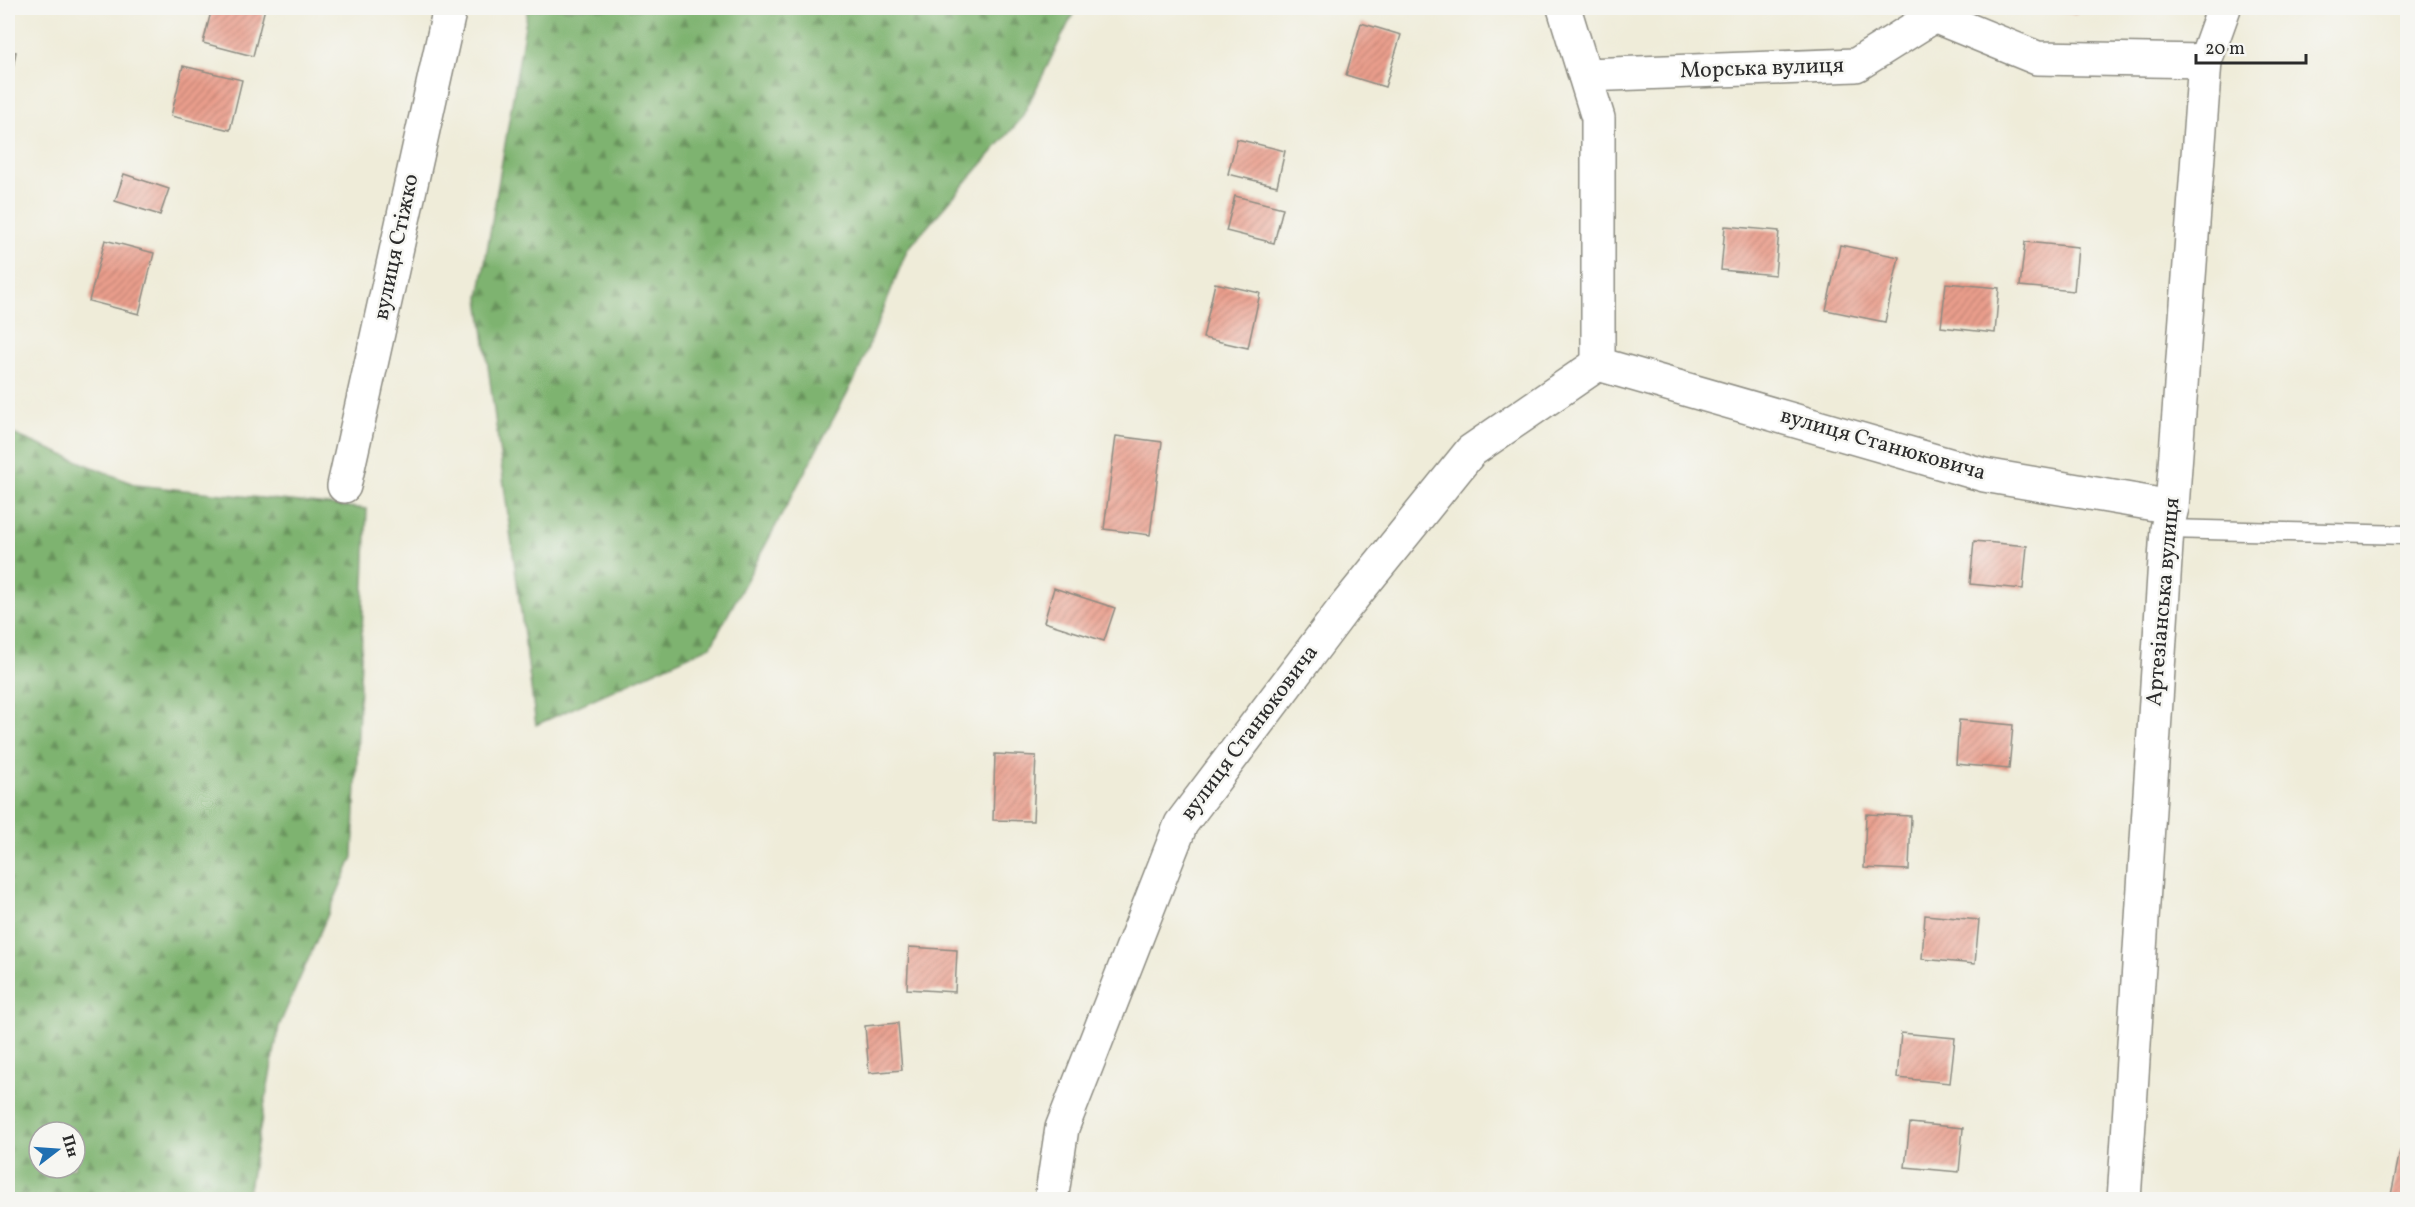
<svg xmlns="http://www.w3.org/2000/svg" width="2415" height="1207" font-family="Vollkorn,serif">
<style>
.forest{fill:url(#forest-firs);stroke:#546f4d;stroke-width:1.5;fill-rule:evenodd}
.building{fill:url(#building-hatch)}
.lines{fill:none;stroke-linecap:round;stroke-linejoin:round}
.lane-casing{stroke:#8d8c82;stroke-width:21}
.street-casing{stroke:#8d8c82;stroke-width:36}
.lane{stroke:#fff;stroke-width:18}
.street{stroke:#fff;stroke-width:33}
.labels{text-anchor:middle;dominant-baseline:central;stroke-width:5;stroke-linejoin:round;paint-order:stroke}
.street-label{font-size:22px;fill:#2b2b2b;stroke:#f6f6f2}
</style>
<defs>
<pattern id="forest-firs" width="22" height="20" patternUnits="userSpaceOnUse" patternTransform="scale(1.5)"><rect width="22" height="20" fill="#7eb36f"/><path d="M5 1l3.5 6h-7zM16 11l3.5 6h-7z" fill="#67925b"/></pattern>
<pattern id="building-hatch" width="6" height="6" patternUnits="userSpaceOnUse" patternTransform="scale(1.5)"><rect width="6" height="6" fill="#ea9e8c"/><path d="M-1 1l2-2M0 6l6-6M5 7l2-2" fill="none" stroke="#be8173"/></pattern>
</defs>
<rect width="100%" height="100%" fill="#f6f6f2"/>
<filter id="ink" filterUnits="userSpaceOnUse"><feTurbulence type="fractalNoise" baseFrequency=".0167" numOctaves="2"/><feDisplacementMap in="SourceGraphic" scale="12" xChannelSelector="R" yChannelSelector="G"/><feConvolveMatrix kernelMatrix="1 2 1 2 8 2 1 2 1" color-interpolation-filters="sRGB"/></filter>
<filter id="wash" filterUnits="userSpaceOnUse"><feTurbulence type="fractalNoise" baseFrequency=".008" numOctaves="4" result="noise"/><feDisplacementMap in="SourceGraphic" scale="24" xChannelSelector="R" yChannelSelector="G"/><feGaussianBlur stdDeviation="1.35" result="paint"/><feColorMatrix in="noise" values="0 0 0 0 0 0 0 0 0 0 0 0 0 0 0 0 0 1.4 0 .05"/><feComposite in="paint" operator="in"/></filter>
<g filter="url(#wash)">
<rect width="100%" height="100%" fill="#efecd9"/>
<g class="forest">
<path d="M528 8H1076L1021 119 907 250 857 375 711 646 536 725 479 298Z"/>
<path d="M8 432 136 485 367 509 353 857 279 1026 247 1199H8ZM39 1132H75V1168H39Z"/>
</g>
<g id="blocks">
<g class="building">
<path d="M212 8H265L253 56 203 43Z"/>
<path d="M2047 8H2077L2076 15Z"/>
<path d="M1361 23 1401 35 1385 87 1346 75Z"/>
<path d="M8 51 16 52 9 90H8Z"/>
<path d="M183 66 242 80 230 130 171 116Z"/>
<path d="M1237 139 1285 151 1277 186 1228 174Z"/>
<path d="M124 174 169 189 160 215 115 201Z"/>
<path d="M1235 196 1283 208 1274 243 1226 231Z"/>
<path d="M1725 226 1779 231 1775 275 1721 270Z"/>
<path d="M105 240 154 253 139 314 89 301Z"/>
<path d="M2025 242 2078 247 2074 291 2020 286Z"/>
<path d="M1840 245 1899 257 1885 322 1826 310Z"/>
<path d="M1215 283 1260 293 1248 348 1203 338Z"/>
<path d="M1946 283 1999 288 1995 333 1941 327Z"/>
<path d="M1116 436 1162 442 1150 535 1104 529Z"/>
<path d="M1974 541 2027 546 2023 589 1970 584Z"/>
<path d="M1054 588 1115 608 1104 641 1044 622Z"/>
<path d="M1959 720 2013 725 2009 769 1956 764Z"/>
<path d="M995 754 1036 756 1033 821 993 820Z"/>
<path d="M1866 814 1911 816 1909 870 1864 868Z"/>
<path d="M1925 915 1979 920 1975 964 1922 959Z"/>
<path d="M909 947 957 950 955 992 907 989Z"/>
<path d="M898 1023 902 1070 869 1073 865 1026Z"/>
<path d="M1901 1033 1955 1038 1950 1083 1897 1078Z"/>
<path d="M1910 1123 1963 1128 1959 1172 1905 1167Z"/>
<path d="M2400 1151 2408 1153V1200H2390Z"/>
</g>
</g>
</g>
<g filter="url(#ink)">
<use href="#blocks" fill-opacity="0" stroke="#8d8c82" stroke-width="1.5"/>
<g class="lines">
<defs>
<path id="lane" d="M2167 529 2408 535"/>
<g id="street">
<path d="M1564 8 1598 118V364"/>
<path d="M1934 16 2037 58 2205 61"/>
<path d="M1585 75 1856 65 1934 16"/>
<path d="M344 486 450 8"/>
<path d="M1051 1200 1062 1128 1181 824 1341 612 1471 451 1598 364 1984 475 2172 507"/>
<path d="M2124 1200 2167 529 2172 507 2205 61 2224 8"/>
</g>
</defs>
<use href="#lane" class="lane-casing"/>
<use href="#street" class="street-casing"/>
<use href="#lane" class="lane"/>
<use href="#street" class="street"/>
</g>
</g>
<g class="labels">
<g class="street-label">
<text transform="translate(1762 69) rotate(-2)">Морська вулиця</text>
<text transform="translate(397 247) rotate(-78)">вулиця Стіжко</text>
<text transform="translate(1883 445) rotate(16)">вулиця Станюковича</text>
<text transform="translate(2164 602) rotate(-85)">Артезіанська вулиця</text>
<text transform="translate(1250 733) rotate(-53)">вулиця Станюковича</text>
</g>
</g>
<rect width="2415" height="1207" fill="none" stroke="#f6f6f2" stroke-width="30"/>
<g transform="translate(57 1150) rotate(73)"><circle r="28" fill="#f6f6f2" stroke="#a5a5a2" stroke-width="1.5"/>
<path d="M0-4.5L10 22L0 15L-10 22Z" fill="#1f6fb2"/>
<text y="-9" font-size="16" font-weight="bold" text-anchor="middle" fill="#2b2b2b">Пн</text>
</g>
<path d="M2196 54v9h110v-9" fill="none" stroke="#2b2b2b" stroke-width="3"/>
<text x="2205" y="54" font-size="18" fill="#2b2b2b" stroke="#f6f6f2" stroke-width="4.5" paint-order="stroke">20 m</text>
</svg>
